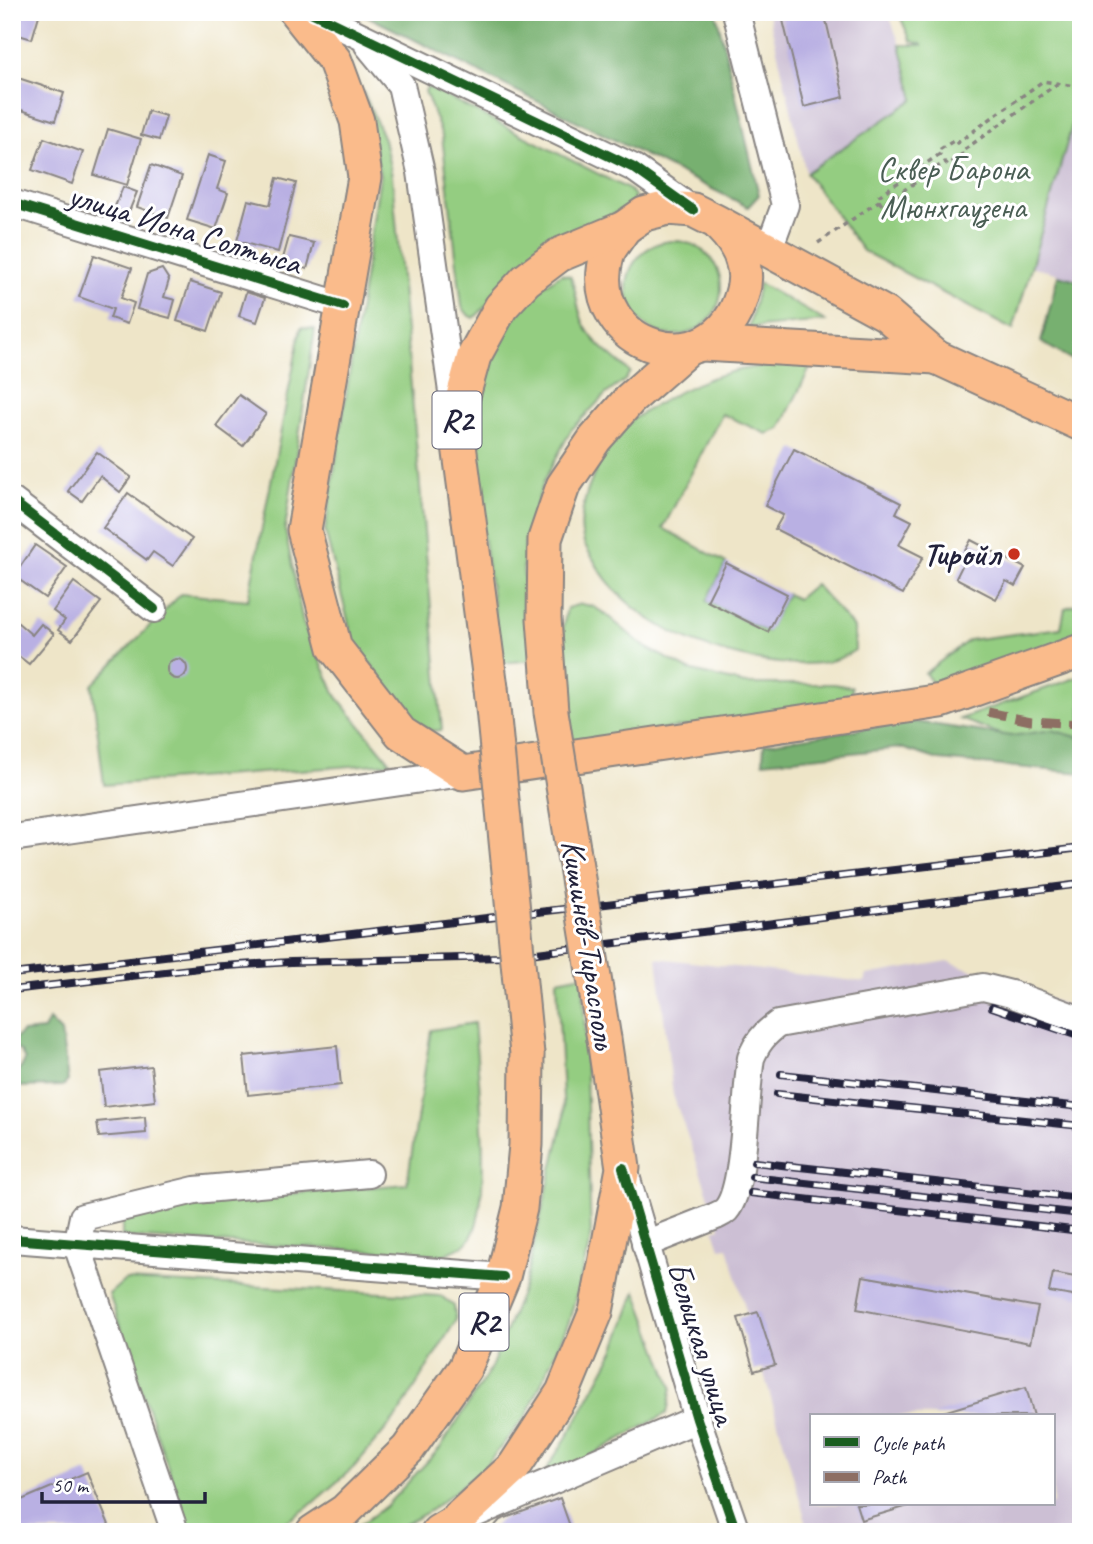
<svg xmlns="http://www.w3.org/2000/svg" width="1093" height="1544" font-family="Caveat,sans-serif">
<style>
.industrial{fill:#ccbfd4;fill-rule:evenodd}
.green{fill:#94cd81;stroke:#5b785e;stroke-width:2}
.forest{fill:#77b06f;stroke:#4c6955;stroke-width:2}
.building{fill:#b9b0e3}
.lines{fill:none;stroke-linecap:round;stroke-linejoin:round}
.minor-casing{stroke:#888482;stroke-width:30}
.major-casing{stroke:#888482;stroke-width:37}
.path{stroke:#888482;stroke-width:3.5;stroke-dasharray:5 5;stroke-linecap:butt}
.minor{stroke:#fff;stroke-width:26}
.major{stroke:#fabb8b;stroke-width:33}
.rail-casing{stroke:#22223b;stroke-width:8}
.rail{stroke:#fff;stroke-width:5;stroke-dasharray:16;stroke-linecap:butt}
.major-bridge-casing{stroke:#888482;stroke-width:37;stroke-linecap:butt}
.major-bridge{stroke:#fabb8b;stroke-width:33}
.quiet{stroke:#8d6e63;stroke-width:9;stroke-dasharray:18 9;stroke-linecap:butt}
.cycleway-casing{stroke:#fff;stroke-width:15}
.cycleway{stroke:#1b5e20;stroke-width:10}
.poi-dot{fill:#c8321e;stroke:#fff;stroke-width:2.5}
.labels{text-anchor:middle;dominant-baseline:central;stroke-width:6;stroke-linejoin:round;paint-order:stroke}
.shield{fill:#fff;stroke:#646476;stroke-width:2}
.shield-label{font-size:32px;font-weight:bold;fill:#22223b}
.park-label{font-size:33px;fill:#4a5e54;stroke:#fff}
.street-label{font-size:33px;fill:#22223b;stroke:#fff}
.poi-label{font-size:33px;font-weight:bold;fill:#22223b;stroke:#fff;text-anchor:end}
</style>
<rect width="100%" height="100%" fill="#fff"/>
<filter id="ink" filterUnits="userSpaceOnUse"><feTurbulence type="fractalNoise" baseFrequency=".0143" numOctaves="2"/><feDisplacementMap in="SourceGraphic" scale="14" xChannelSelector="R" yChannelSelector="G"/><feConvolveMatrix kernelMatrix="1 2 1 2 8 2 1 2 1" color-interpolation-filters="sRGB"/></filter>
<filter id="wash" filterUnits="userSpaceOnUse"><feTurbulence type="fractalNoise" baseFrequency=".00686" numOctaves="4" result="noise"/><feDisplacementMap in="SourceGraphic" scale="28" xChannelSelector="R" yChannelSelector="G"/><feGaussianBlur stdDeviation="1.57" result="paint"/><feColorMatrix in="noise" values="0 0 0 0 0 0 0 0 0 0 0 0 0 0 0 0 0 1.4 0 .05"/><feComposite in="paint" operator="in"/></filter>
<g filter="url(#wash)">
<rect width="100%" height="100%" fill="#eee5c8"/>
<g class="industrial">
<path d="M768 12H888L900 45 914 99 806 173Z"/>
<path d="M1071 129 1081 132V281L1031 266Z"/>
<path d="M657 958 865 982 867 975 948 961 1081 1011V1532H809L728 1247 720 1248 714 1230 720 1228 673 1095ZM811 1416H1053V1504H811Z"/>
</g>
<g class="green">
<path d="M898 12H1081V81L1071 129 1013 330 863 251 806 173 914 99 900 45H923L911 41Z"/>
<path d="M428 87 630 190 635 196 631 207C600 220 564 231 537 251 512 269 497 297 474 318L469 316 462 307 442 136 425 91Z"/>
<path d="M363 91 384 139 392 176 442 730 431 731 410 718 353 640 325 531 380 176Z"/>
<circle cx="674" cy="288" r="47"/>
<path d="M561 274 570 276C576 288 576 300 580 313 587 341 610 353 630 372L625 380 606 394 571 430 544 481 525 541 523 569 533 660 502 663 467 428 482 358 525 299Z"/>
<path d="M759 283 825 321 749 328Z"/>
<path d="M301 327 315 329 285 529 303 623 337 697 391 763 104 785 92 685 181 594 248 600Z"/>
<path d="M799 363 810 368 780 429 767 434 722 414 663 528 726 563 707 601 767 632 787 594 797 599 815 584 854 628 855 650C833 666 804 665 779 663 708 655 627 624 592 557 589 552 584 545 583 539 578 523 585 496 591 482 599 462 611 439 627 424 637 415 651 408 663 401 710 373 745 366 799 363Z"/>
<path d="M1081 603V636L935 687 925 673 969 640 1061 628 1065 608Z"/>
<path d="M581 604 592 606 604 613 645 647 689 670 745 684H834L852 687 851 705 570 741 563 627 567 608Z"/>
<path d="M1081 676V760H1070L960 719Z"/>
<path d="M583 975 591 1238 569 1322 527 1415 482 1470 430 1511 391 1532H350L386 1506 440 1448 490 1370 525 1283 564 1118 557 980Z"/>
<path d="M474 1023C477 1066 496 1213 467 1243 461 1248 450 1252 443 1255L122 1237V1222L201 1201 407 1184 431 1030Z"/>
<path d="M125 1280 441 1296 454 1306 456 1320 398 1415 354 1467 307 1508 271 1532H190L109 1294Z"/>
<path d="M636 1291 672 1387 667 1413 552 1477 545 1472 576 1422 614 1351Z"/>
</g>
<g class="forest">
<path d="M359 12H716L759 195 748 207Z"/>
<path d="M1058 275 1081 281V365L1041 342Z"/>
<path d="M910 721 1011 736 1052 730 1081 738V773L939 760 901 748 763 762 764 744Z"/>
<path d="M49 1020 61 1032 68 1081 63 1086 12 1087V1073L21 1068 25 1060 21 1052 14 1047V1039L23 1032 44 1030Z"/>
</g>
<g id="blocks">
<g class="building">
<path d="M12 12H40L32 39 12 33Z"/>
<path d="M781 12H824L844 97 804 107Z"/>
<path d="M12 76 64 93 55 121 12 107Z"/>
<path d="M148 111 166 116 159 140 141 135Z"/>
<path d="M108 129 141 139 127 185 94 175Z"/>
<path d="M44 138 83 152 72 184 32 170Z"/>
<path d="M208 155 226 161 217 189 228 193 216 229 187 220Z"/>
<path d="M151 165 182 176 168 218 137 207Z"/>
<path d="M277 178 296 183 278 252 237 241 248 200 270 205Z"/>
<path d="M123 187 137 192 128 214 114 209Z"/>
<path d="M289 237 314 243 307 269 282 262Z"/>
<path d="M94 255 132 268 121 298 134 303 127 324 110 318 113 309 79 297Z"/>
<path d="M162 269 169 280 164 297 175 300 170 318 137 309 147 274Z"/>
<path d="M190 282 221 292 208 331 177 321Z"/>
<path d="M246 292 265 298 257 322 239 316Z"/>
<path d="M239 395 266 414 243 446 216 426Z"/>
<path d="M794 449 901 503 896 513 912 521 899 545 923 557 903 594 775 529 783 515 765 506Z"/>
<path d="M97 452 131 477 120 492 100 476 82 501 68 491Z"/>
<path d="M128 493 192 539 173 566 153 552 147 560 103 528Z"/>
<path d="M12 528 20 534 12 545Z"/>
<path d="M971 540 1025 568 1015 586 1006 581 996 599 956 578 965 560 961 558Z"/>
<path d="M35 545 67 567 45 598 14 576Z"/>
<path d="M726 563 787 594 768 632 707 601Z"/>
<path d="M74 582 101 602 72 640 58 630 65 620 53 611Z"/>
<path d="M17 622 32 635 41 624 54 634 29 664 12 651V628Z"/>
<circle cx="177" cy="669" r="10"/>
<path d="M337 1046 341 1085 248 1095 244 1056Z"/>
<path d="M151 1066 155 1101 104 1107 100 1072Z"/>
<path d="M145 1117 146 1133 99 1137 97 1122Z"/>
<path d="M1053 1273 1081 1278 1079 1297 1049 1292Z"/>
<path d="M863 1276 1038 1307 1030 1343 857 1309Z"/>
<path d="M758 1312 775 1365 754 1371 738 1318Z"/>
<path d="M1026 1387 1034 1416H930Z"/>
<path d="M87 1472 112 1532H12V1504Z"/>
<path d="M560 1498 572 1532H489L500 1520Z"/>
<path d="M856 1504H915L861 1520Z"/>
</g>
</g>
</g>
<g filter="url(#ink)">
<use href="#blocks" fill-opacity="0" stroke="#888482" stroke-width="2"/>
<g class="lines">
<defs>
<g id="minor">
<path d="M311 12 634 168 693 210"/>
<path d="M736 12 785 205 768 251"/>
<path d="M368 45 401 85 421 172 455 413"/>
<path d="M12 203 343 306"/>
<path d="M12 501 154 609"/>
<path d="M12 838 463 773"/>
<path d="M624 1169 697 1419 736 1532"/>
<path d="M12 1239 503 1277"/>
<path d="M645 1244 716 1216C720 1214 723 1213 726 1210 746 1188 745 1092 751 1058 757 1043 764 1034 778 1024L983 987 1011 994 1081 1020"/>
<path d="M465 1518 697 1419"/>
<path d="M175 1532 77 1245 83 1217 195 1190 369 1174"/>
</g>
<g id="major">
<path d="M296 12 335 61 357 121 365 177 304 530 335 648 401 733 463 773 941 701 1081 651"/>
<path d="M624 228C619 237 610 246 607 255 581 349 715 390 742 294 750 269 739 245 721 227"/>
<path d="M703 344 936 357"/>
<path d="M491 688 456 422 474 356 501 307 526 280 559 255 624 228 644 214 668 208 693 210 715 221 886 314 936 357 1081 424"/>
<path d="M551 712 544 619 545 539 563 486 595 439 630 399 687 349"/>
<path d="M313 1532 345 1511 408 1449 465 1368 503 1277 520 1208 526 1145 527 1054"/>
<path d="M438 1532 453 1523 514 1467 563 1392 596 1312 623 1168 604 1039"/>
</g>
</defs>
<use href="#minor" class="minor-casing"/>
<use href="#major" class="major-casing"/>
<g class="path">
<path d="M879 201 882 205 945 162 948 165 962 155 961 152 1057 84"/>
<path d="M818 243 879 201 877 197 940 154 939 150 955 140 957 143 1043 81 1081 87"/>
</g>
<use href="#minor" class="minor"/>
<use href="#major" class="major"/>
<defs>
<g id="rail">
<path d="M12 974 1081 848"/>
<path d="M12 990 208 967 291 962 505 957 1081 884"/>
<path d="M992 1007 1081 1037"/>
<path d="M781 1074 1081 1107"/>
<path d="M777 1094 1081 1126"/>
<path d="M754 1162 1081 1198"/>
<path d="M752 1177 1081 1214"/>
<path d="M751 1193 1081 1231"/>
</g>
</defs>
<use href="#rail" class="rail-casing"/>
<use href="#rail" class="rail"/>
<defs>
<g id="major-bridge">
<path d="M491 688 527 1054"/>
<path d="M551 712 604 1039"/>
</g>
</defs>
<use href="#major-bridge" class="major-bridge-casing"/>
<use href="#major-bridge" class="major-bridge"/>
<path class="quiet" d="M988 712 1031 721 1081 724"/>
<defs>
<g id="cycleway">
<path d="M311 12 634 168 693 210"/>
<path d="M12 203 343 306"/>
<path d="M12 501 154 609"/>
<path d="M623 1168 697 1419 736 1532"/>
<path d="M12 1239 503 1277"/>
</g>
</defs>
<use href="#cycleway" class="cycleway-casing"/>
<use href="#cycleway" class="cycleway"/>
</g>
</g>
<circle class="poi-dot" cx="1014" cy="554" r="7"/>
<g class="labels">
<g class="shield">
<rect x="432.5" y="391.5" width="49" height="57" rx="5"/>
<rect x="459.5" y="1293.5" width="49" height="57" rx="5"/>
</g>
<g class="shield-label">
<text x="457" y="420">R2</text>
<text x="484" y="1322">R2</text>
</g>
<g class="park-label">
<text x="953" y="169">Сквер Барона<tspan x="953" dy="38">Мюнхгаузена</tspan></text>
</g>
<g class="street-label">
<text transform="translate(185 229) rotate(17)">улица Иона Солтыса</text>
<text transform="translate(589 944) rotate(81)">Кишинёв-Тирасполь</text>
<text transform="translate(702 1343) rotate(73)">Бельцкая улица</text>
</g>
<g class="poi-label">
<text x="1000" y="554">Тиройл</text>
</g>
</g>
<rect width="1093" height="1544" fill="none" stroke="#fff" stroke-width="42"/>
<rect x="810" y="1414" width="245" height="91" fill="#ffffff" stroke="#a7a7b1" stroke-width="2"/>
<rect x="824" y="1437" width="35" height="10" fill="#1b5e20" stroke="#a7a7b1" stroke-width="2"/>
<text x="872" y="1450" font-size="21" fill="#22223b">Cycle path</text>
<rect x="824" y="1472" width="35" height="10" fill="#8d6e63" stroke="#a7a7b1" stroke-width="2"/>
<text x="872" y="1484" font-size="21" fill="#22223b">Path</text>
<path d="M42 1492v10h163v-10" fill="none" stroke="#22223b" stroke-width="3.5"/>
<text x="52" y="1492" font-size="21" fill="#22223b" stroke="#ffffff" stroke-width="5" paint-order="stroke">50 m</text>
</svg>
